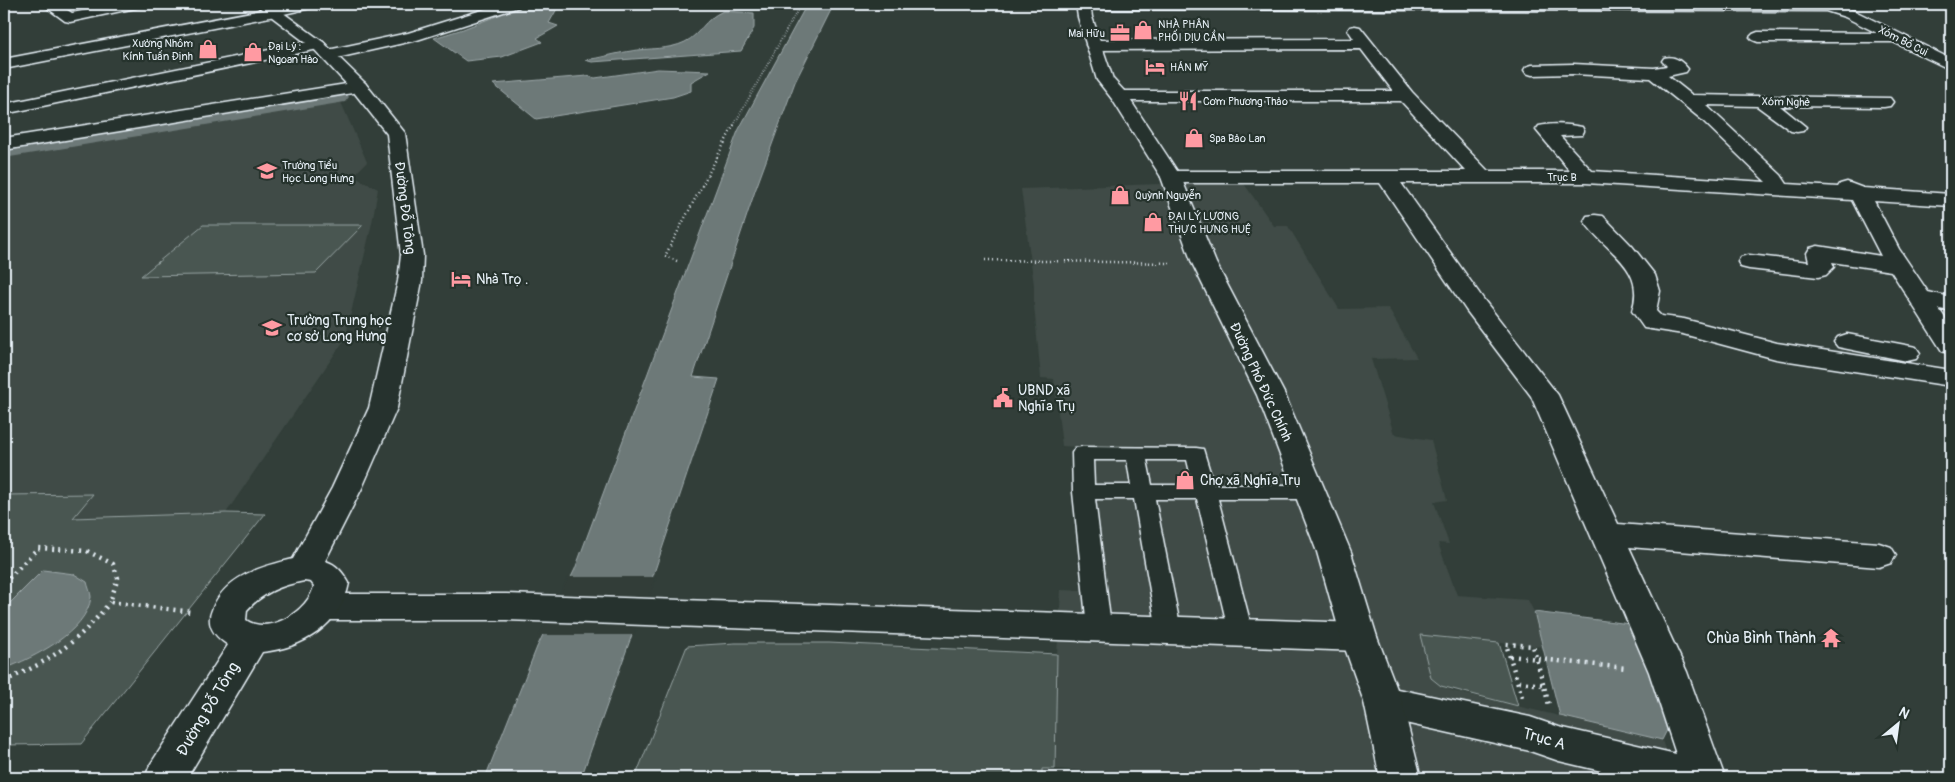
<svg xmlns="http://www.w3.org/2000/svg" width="1955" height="782" font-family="Pangolin,sans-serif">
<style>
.built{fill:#3f4b46}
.green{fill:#495651;stroke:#98a4a4}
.water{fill:#6d7978;stroke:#9ea9ab}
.pier{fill:#323e39}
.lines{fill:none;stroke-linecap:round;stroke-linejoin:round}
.canal{fill:#6d7978;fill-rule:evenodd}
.service-casing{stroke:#e8f1f8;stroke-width:3}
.minor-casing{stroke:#e8f1f8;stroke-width:3}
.tertiary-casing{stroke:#e8f1f8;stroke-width:3}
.secondary-casing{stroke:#e8f1f8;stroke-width:3}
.path-far2{stroke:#e8f1f8;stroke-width:2;stroke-dasharray:0.5 2;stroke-linecap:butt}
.path-far1{stroke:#e8f1f8;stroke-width:2.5;stroke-dasharray:1 3;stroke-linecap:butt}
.path{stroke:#e8f1f8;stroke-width:4.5;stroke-dasharray:2 5;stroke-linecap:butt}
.service{fill:#26332d;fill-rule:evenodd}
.minor{fill:#26332d;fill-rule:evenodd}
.tertiary{fill:#26332d;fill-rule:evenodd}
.secondary{fill:#26332d;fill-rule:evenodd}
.labels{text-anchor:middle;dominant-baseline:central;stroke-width:4.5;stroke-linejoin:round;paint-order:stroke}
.far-poi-label{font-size:11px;fill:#e8f1f8;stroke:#26332d;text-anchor:start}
.far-street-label{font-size:11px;fill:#e8f1f8;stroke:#26332d}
.street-label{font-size:14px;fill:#e8f1f8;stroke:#26332d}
.poi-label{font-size:14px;fill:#e8f1f8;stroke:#26332d;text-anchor:start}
.near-poi-label{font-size:16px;fill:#e8f1f8;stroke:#26332d;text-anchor:end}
.near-street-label{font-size:16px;fill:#e8f1f8;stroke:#26332d}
</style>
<rect width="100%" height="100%" fill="#323e39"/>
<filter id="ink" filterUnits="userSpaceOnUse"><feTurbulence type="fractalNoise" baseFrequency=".02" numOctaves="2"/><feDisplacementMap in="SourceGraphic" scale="10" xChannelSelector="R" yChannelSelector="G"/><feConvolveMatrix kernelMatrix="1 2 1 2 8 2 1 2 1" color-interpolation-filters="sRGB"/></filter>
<g filter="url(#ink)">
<g class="built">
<path d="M340 100 367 162 353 176 378 189 372 223 345 339 226 513 72 518 92 494 4 495V154Z"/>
<path d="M1242 181 1274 226H1288L1339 309 1388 308 1417 358 1371 359 1394 434 1431 440 1447 500 1434 502 1449 544 1438 543 1457 595 1528 600 1534 612 1543 647 1421 635 1431 678 1441 686 1453 691 1662 740 1674 778H1198L1055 769 1057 654 1061 590 1090 591 1078 447 1062 446 1054 379 1041 378 1034 306V285L1021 189Z"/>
</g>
<g class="green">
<path d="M203 225H363L316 273 141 276Z"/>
<path d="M93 494 73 518 226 513 265 514 81 744 4 745V495Z"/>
<path d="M1420 635 1499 643 1518 706 1441 686 1431 678Z"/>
<path d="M735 643H829L1057 654 1055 769H1042V778H635L687 646Z"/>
</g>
<g class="water">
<path d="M542 4H565L558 7 549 23 558 26 537 38 542 42 502 57 466 61 434 38 463 29 509 11 526 10Z"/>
<path d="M807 4H834L795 82 755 191 693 377 719 379 655 570 581 778H485L537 647 575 569 738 131Z"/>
<path d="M723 11 754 13V28L741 51 592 62 585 60C601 58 616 53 631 51 648 48 669 50 685 42 701 34 703 20 723 11Z"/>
<path d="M658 69 710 71 691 82V91L673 97 536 119 493 84 587 76 595 78Z"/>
<path d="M43 570 74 574 87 582C88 587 91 593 91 597 87 632 33 658 4 669V609Z"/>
<path d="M1534 612 1638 625 1671 722 1662 740 1560 716Z"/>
</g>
<path class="pier" d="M568 577H656L634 635H539Z"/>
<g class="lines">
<path class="canal" d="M337 90 345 92 349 97 345 102 4 158V142Z"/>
<defs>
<path id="service" d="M1082 447 1196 448 1203 449 1214 485H1310L1317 487 1321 492 1317 497 1310 499H1218L1253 633 1250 640 1241 642 1232 640 1229 633 1197 499H1155L1181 630 1178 637 1169 639 1160 637 1157 630 1134 499H1095L1111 627 1108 634 1099 636 1090 634 1087 627 1073 492 1072 453 1075 448ZM1093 460H1127L1131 485H1094ZM1147 460H1187L1193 485H1152Z"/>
<g id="minor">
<path d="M42 4H58L72 13 117 4H142L140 7 70 22 65 21Z"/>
<path d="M293 4H317L315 7 275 16 4 69V59Z"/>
<path d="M501 4H521L519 7 417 40 328 60 322 58 320 55 322 52 328 50 408 33Z"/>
<path d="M1077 4H1831L1855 11 1951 59V70L1893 42H1758L1753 40 1750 37 1753 34 1758 32 1877 33 1845 17 1826 11 1083 9 1078 8Z"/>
<path d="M1355 26 1360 27 1412 92 1488 171H1570L1536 130 1539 126C1551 123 1569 124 1582 127L1584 131 1582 135 1560 136 1592 171 1766 182 1701 119 1650 78 1573 74 1532 75 1526 73 1524 70 1526 67 1532 65 1573 64 1654 68 1667 66 1662 61 1664 58C1674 55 1682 61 1688 69L1686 72 1668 76 1692 95 1890 98 1893 102 1890 106 1884 107 1780 106 1806 127 1803 131 1797 132 1791 131 1757 106 1706 105 1781 175 1787 184 1838 187 1840 184 1847 182 1863 188 1951 194V206L1874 201 1899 249 1928 292 1951 297V311L1939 309 1951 327V354L1942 351 1891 271 1832 262 1834 267 1826 275 1818 277 1749 269 1741 267 1738 262 1741 257 1749 255 1809 262 1807 253 1810 248 1818 246 1881 256 1852 200 1586 183H1401L1484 300 1558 395 1618 524 1879 543 1891 547 1896 555 1891 563 1879 567 1629 547 1687 672 1725 778H1631L1559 761 1530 751 1383 718 1369 713 1364 702 1369 691 1383 686 1530 717 1559 727 1676 754 1649 672 1531 396 1466 310 1380 183H1171L1164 181 1161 177 1164 173 1171 171H1466L1401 101H1119L1113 100 1110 96 1113 92 1119 91H1393L1361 49 1094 50 1089 48 1086 45 1089 42 1094 40 1354 39 1348 30 1350 27Z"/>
<path d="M318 40 323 42 326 45 323 48 4 114V104Z"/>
<path d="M359 82 365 83 367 87 365 91 4 150V138Z"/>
<path d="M1595 215 1603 216 1632 246 1655 275 1660 291 1656 311 1661 316 1684 319 1777 343 1951 370V386L1776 359 1683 334 1644 328 1632 311C1647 267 1605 252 1584 221L1587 216Z"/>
<path d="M1847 334 1916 347 1920 353 1916 359 1907 361 1838 347 1834 342 1838 337Z"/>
</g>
<path id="tertiary" d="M324 594H506L1359 623 1372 627 1377 637 1372 647 1359 651 506 620H324L312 616 306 607 312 598Z"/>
<g id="secondary">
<path d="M255 4H271L323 42 365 83 405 133 423 255 422 281 397 408 362 488 325 561C337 564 343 573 349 583 341 625 303 648 262 652L187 778H145L150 765 228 645C216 637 205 626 212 610 225 576 260 567 293 559L332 488 369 408 398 281 401 255 387 134 353 91 313 48ZM304 581 311 582 314 586C309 610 269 636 246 620L247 610C262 593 282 585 304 581Z"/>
<path d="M1076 4H1090L1092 17 1113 79 1125 92 1181 177 1216 263 1285 395 1351 552 1377 637 1402 702 1421 778H1380L1364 702 1341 637 1317 552 1257 395 1192 263 1161 177 1112 99 1097 80 1078 17Z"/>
</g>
</defs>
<use href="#service" class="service-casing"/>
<use href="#minor" class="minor-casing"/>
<use href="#tertiary" class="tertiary-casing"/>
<use href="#secondary" class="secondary-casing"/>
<path class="path-far2" d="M734 125 801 4"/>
<g class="path-far1">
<path d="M985 260 1171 263"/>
<path d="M677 261 665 256 735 123"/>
</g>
<g class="path">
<path d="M4 583 38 548 87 551 113 564 118 578 110 602 192 612"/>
<path d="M1510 656 1626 668"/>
<path d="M4 681C49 662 80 641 110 602"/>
<path d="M1519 682 1544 685"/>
<path d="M1522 697 1506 644 1533 646 1549 705"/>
</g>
<use href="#service" class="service"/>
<use href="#minor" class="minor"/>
<use href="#tertiary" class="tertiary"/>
<use href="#secondary" class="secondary"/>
</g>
</g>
<defs>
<symbol id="shop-bare" viewBox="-9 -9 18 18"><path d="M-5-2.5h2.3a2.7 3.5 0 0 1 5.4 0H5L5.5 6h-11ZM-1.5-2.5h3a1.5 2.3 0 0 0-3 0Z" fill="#ff9aa2" stroke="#26332d" stroke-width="2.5" paint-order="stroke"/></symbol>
<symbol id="office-bare" viewBox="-9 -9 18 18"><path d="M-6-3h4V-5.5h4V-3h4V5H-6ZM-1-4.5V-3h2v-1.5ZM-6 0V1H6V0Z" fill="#ff9aa2" stroke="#26332d" stroke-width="2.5" paint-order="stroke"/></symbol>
<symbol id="hotel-bare" viewBox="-9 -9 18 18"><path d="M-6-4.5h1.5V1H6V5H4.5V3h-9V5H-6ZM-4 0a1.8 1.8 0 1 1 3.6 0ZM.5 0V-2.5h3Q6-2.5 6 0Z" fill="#ff9aa2" stroke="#26332d" stroke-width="2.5" paint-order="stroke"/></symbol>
<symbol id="restaurant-bare" viewBox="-9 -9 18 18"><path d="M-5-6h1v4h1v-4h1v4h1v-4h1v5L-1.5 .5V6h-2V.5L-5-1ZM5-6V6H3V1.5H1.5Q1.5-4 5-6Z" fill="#ff9aa2" stroke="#26332d" stroke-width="2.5" paint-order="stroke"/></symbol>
<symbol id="school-bare" viewBox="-9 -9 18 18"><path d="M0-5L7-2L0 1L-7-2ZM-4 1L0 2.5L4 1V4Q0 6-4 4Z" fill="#ff9aa2" stroke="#26332d" stroke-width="2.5" paint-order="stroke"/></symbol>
<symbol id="civic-bare" viewBox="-9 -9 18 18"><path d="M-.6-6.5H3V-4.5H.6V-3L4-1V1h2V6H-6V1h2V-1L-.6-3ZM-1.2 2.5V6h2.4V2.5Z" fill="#ff9aa2" stroke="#26332d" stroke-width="2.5" paint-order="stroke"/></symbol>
<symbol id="temple-bare" viewBox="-9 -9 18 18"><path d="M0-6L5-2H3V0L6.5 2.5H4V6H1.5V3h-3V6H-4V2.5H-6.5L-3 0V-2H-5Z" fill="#ff9aa2" stroke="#26332d" stroke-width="2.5" paint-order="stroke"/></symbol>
</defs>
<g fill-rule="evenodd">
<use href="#shop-bare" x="1129" y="16" width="28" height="28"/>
<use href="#office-bare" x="1106" y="19" width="28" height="28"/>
<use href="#shop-bare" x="194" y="35" width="28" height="28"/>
<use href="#shop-bare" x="239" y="38" width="28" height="28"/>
<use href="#hotel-bare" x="1141" y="53" width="28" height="28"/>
<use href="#restaurant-bare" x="1174" y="87" width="28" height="28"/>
<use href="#shop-bare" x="1180" y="124" width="28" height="28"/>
<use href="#school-bare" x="253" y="157" width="28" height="28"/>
<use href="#shop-bare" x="1106" y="181" width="28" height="28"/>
<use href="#shop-bare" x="1139" y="208" width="28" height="28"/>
<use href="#hotel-bare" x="447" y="265" width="28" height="28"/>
<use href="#school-bare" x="258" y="314" width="28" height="28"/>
<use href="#civic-bare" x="989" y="384" width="28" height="28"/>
<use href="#shop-bare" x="1171" y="466" width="28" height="28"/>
<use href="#temple-bare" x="1817" y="624" width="28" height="28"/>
</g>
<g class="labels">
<g class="far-poi-label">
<text x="1158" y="24">NHÀ PHÂN<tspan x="1158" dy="13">PHỐI DỊU CẦN</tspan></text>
<text x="1105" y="33" text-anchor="end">Mai Hữu</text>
<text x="193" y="43" text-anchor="end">Xưởng Nhôm<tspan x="193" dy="13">Kính Tuấn Định</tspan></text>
<text x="268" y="46">Đại Lý :<tspan x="268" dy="13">Ngoan Hào</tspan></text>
<text x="1170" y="67">HÁN MỸ</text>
<text x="1203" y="101">Cơm Phương Thảo</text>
<text x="1209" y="138">Spa Bảo Lan</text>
<text x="282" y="165">Trường Tiểu<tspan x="282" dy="13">Học Long Hưng</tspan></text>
<text x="1135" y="195">Quỳnh Nguyễn</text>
<text x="1168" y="216">ĐẠI LÝ LƯƠNG<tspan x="1168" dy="13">THỰC HƯNG HUỆ</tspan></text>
</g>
<g class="far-street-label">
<text transform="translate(1903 41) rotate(27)">Xóm Bồ Cui</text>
<text transform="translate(1786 102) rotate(1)">Xóm Nghè</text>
<text x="1562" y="177">Trục B</text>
</g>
<g class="street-label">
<text transform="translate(405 208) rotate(83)">Đường Đỗ Tông</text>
<text transform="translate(1261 382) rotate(65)">Đường Phó Đức Chính</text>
</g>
<g class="poi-label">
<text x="476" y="279">Nhà Trọ .</text>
<text x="287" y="320">Trường Trung học<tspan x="287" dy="16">cơ sở Long Hưng</tspan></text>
<text x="1018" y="390">UBND xã<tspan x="1018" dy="16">Nghĩa Trụ</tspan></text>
<text x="1200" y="480">Chợ xã Nghĩa Trụ</text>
</g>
<g class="near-poi-label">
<text x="1816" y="638">Chùa Bình Thành</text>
</g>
<g class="near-street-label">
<text transform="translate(208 709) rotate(-59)">Đường Đỗ Tông</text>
<text transform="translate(1544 739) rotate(16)">Trục A</text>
</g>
</g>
<rect width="1955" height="782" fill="none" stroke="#26332d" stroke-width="20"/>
<rect x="10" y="10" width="1935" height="762" fill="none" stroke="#e8f1f8" stroke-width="2" filter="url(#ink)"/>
<g transform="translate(1898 724) rotate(29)" stroke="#26332d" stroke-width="4" paint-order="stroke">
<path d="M0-4L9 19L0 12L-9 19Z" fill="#e8f1f8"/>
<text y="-8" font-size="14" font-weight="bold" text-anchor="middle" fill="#e8f1f8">N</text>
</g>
</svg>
